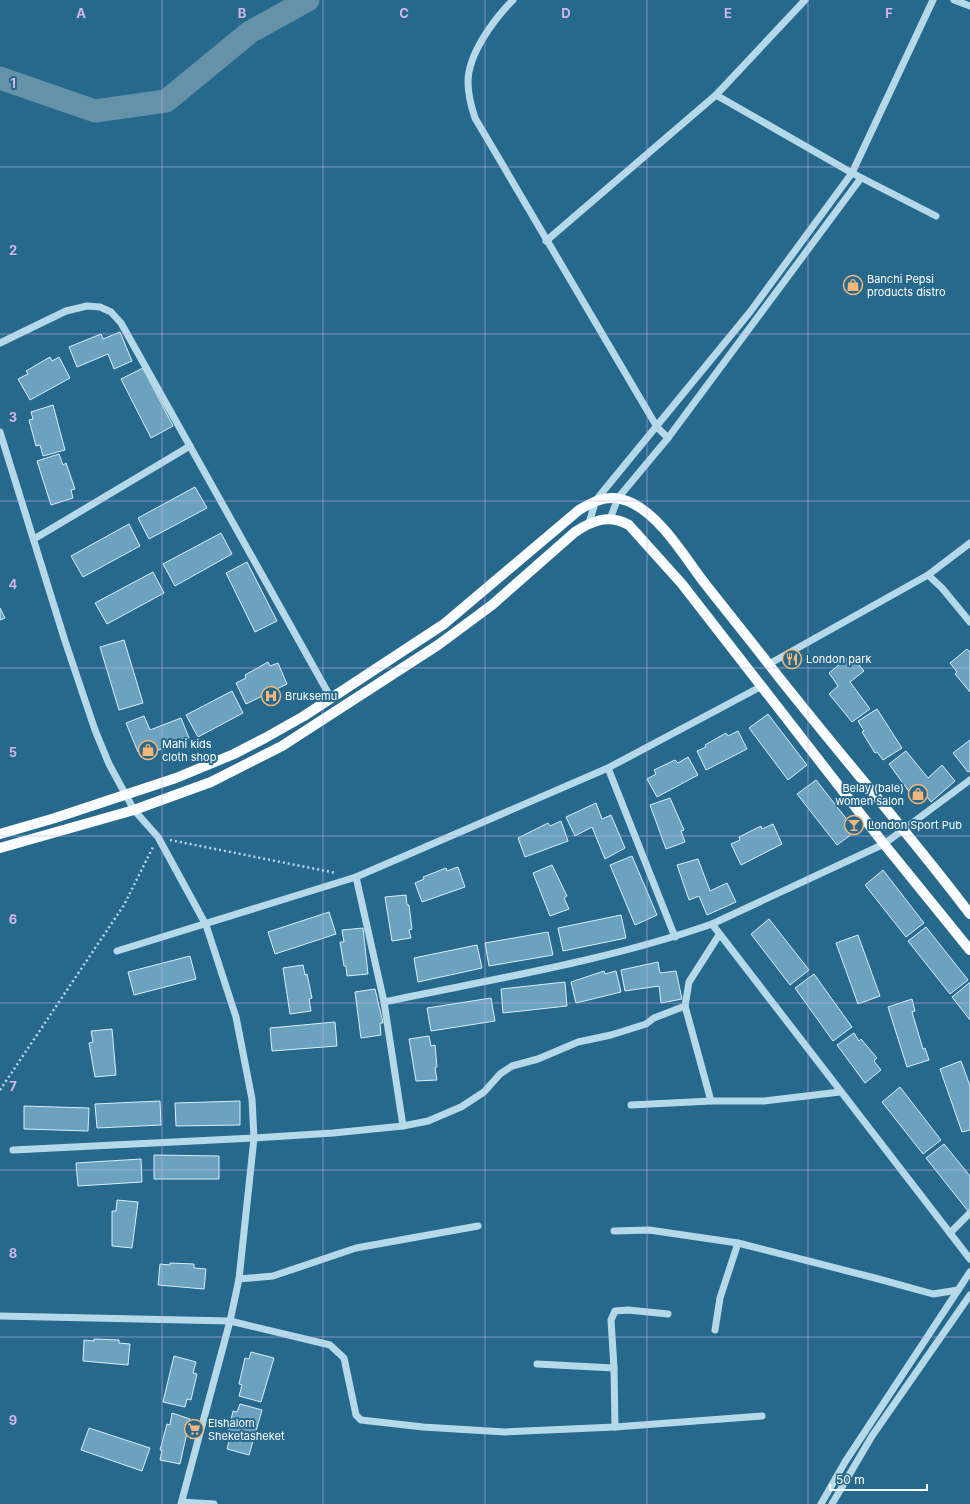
<svg xmlns="http://www.w3.org/2000/svg" width="970" height="1504" font-family="Inter,sans-serif">
<style>
.lines{fill:none;stroke-linecap:round;stroke-linejoin:round}
.river{stroke:#6692a9;stroke-width:23}
.building{fill:#6ba3bf;stroke:#daeef8}
.path{stroke:#b6d9ea;stroke-width:2.5;stroke-dasharray:2 3;stroke-linecap:butt}
.minor{stroke:#b6d9ea;stroke-width:7}
.major{stroke:#fafdff;stroke-width:10}
.grid{fill:none;stroke:#d1b5e9;stroke-width:1;stroke-opacity:0.55}
.labels{text-anchor:middle;dominant-baseline:central;stroke-width:4;stroke-linejoin:round;paint-order:stroke}
.poi-label{font-size:11px;fill:#fff;stroke:#27698d;text-anchor:start}
.grid-label{font-size:13px;text-anchor:middle;font-weight:bold;fill:#d1b5e9;stroke:#27698d;stroke-width:4;stroke-linejoin:round;paint-order:stroke}
</style>
<rect width="100%" height="100%" fill="#27698d"/>
<g class="lines">
<path class="river" d="M0 78 95 111 166 101 250 32 308 0"/>
</g>
<g class="building">
<path d="M120 332 132 361 114 369 108 354 77 367 69 347 101 334 103 339Z"/>
<path d="M50 357 52 361 59 357 70 378 30 400 18 379 28 374 26 371Z"/>
<path d="M143 368 173 426 151 438 121 379Z"/>
<path d="M53 405 65 450 43 456 40 445 36 446 29 420 33 419 31 412Z"/>
<path d="M59 454 63 465 66 463 75 489 71 490 73 498 51 505 37 461Z"/>
<path d="M195 487 207 508 149 539 138 518Z"/>
<path d="M129 524 140 546 83 577 71 556Z"/>
<path d="M221 533 232 554 175 586 163 564Z"/>
<path d="M247 562 277 621 255 632 226 573Z"/>
<path d="M153 572 164 593 107 624 95 603Z"/>
<path d="M0 608 5 618 0 620Z"/>
<path d="M124 640 143 703 119 710 100 647Z"/>
<path d="M967 649 970 652V692L955 674 957 672 950 663Z"/>
<path d="M851 655 864 671 850 682 870 709 852 722 829 694 838 686 829 673Z"/>
<path d="M268 662 270 666 278 663 287 684 246 704 236 683 246 678 245 675Z"/>
<path d="M232 691 243 713 198 737 186 715Z"/>
<path d="M877 709 902 748 883 760 877 752 875 753 862 732 864 731 858 721Z"/>
<path d="M768 714 807 765 788 780 749 728Z"/>
<path d="M144 716 150 730 181 718 189 738 156 751 154 746 138 752 126 723Z"/>
<path d="M738 731 747 749 706 770 697 751 706 747 705 745 726 733 728 736Z"/>
<path d="M970 740V771L968 772 953 753Z"/>
<path d="M906 751 928 778 942 765 955 781 931 802 919 787 910 793 889 764Z"/>
<path d="M688 757 698 775 657 797 647 779 656 774 654 770 675 760 678 763Z"/>
<path d="M816 780 856 831 837 845 797 794Z"/>
<path d="M670 798 684 830 681 831 685 842 666 849 650 805Z"/>
<path d="M596 803 602 819 611 815 625 848 605 859 592 827 575 836 566 817Z"/>
<path d="M561 821 568 841 525 857 518 838 548 823 550 826Z"/>
<path d="M773 824 782 844 741 865 731 844 740 840 739 837 761 826 762 829Z"/>
<path d="M632 856 657 915 635 925 610 865Z"/>
<path d="M698 859 710 891 727 883 736 902 707 915 699 896 689 900 677 865Z"/>
<path d="M552 865 567 896 564 898 569 909 550 916 533 873Z"/>
<path d="M458 867 465 887 422 902 415 883 424 879 423 877 446 868 447 871Z"/>
<path d="M883 870 924 923 906 937 865 885Z"/>
<path d="M406 895 407 905H409L412 929 409 930 411 938 392 941 385 897Z"/>
<path d="M329 912 336 934 275 954 268 932Z"/>
<path d="M621 915 626 938 563 951 558 928Z"/>
<path d="M769 919 809 970 790 985 751 934Z"/>
<path d="M926 927 968 980 950 994 908 941Z"/>
<path d="M363 928 368 974 347 976 346 966H344L340 942H344L342 930Z"/>
<path d="M548 932 553 955 489 966 485 943Z"/>
<path d="M858 935 880 996 858 1004 836 943Z"/>
<path d="M477 945 482 968 418 982 414 958Z"/>
<path d="M190 956 196 979 134 995 128 972Z"/>
<path d="M658 962 660 973 676 971 682 999 661 1003 659 986 625 991 621 970Z"/>
<path d="M303 965 305 975 307 974 312 998 309 999 311 1011 290 1014 283 968Z"/>
<path d="M604 971 605 974 616 971 621 992 576 1003 571 982Z"/>
<path d="M814 974 852 1027 833 1041 795 988Z"/>
<path d="M565 982 567 1006 503 1013 501 989Z"/>
<path d="M969 983H970V1020L952 997Z"/>
<path d="M375 989 383 1023H380L381 1035 361 1038 355 992Z"/>
<path d="M491 998 495 1021 431 1031 427 1008Z"/>
<path d="M912 999 915 1011 912 1012 923 1049 925 1048 929 1060 907 1067 888 1007Z"/>
<path d="M335 1022 337 1046 272 1051 270 1028Z"/>
<path d="M112 1029 116 1075 95 1077 89 1043 93 1042 91 1031Z"/>
<path d="M854 1033 859 1041 861 1039 877 1058 874 1061 881 1070 865 1083 837 1045Z"/>
<path d="M429 1036 431 1046 435 1045 437 1067 435 1068 437 1080 416 1081 409 1039Z"/>
<path d="M961 1061 970 1086V1130L962 1132 940 1069Z"/>
<path d="M900 1087 941 1140 923 1154 882 1102Z"/>
<path d="M160 1101 161 1125 97 1128 95 1104Z"/>
<path d="M240 1101V1125L176 1126 175 1103Z"/>
<path d="M24 1106 89 1108 88 1131 24 1129Z"/>
<path d="M944 1144 970 1176V1209L968 1211 926 1158Z"/>
<path d="M154 1155 219 1156V1179H154Z"/>
<path d="M141 1159 142 1182 78 1186 76 1163Z"/>
<path d="M117 1200 138 1202 132 1248 112 1246V1211H116Z"/>
<path d="M170 1263 194 1264V1268L206 1269 204 1289 158 1285 160 1264 170 1265Z"/>
<path d="M94 1339 119 1340V1343L130 1344 128 1365 83 1361 84 1340 94 1341Z"/>
<path d="M251 1352 274 1358 261 1402 239 1396 242 1385 239 1384 245 1358 249 1359Z"/>
<path d="M174 1356 196 1362 193 1373 197 1374 191 1400 187 1399 185 1407 163 1402Z"/>
<path d="M240 1404 262 1410 249 1455 227 1449 230 1437H227L233 1411 237 1412Z"/>
<path d="M172 1413 190 1419 180 1464 160 1460 162 1450H160L167 1424 170 1425Z"/>
<path d="M89 1428 150 1448 142 1471 81 1450Z"/>
</g>
<g class="lines">
<g class="path">
<path d="M170 840 336 873"/>
<path d="M0 1090 124 905 153 847"/>
</g>
<g class="minor">
<path d="M513 0C494 19 468 54 468 82 468 95 471 106 475 118L657 427 668 438"/>
<path d="M954 0 970 6"/>
<path d="M716 95 805 0"/>
<path d="M546 241 716 95 852 173 933 0"/>
<path d="M0 343 66 311 87 306 100 307 111 312 121 323 331 698"/>
<path d="M0 432 65 641 95 730 109 764 134 810 158 837 206 925 236 1017 252 1099 254 1138 239 1279 230 1321 0 1316"/>
<path d="M610 519 618 498 668 438 861 178"/>
<path d="M589 523 596 500 750 312 852 173 936 216"/>
<path d="M34 539 190 446"/>
<path d="M928 575 970 543"/>
<path d="M769 664 928 575 942 588 970 622"/>
<path d="M608 768 675 937"/>
<path d="M356 877 384 1002C493 979 606 961 712 924L970 1259"/>
<path d="M712 924 884 844 970 780"/>
<path d="M117 951 356 877 608 768 762 686"/>
<path d="M384 1002 403 1126"/>
<path d="M685 1006 711 1101H764L840 1092"/>
<path d="M631 1105 711 1101"/>
<path d="M13 1150 254 1138 333 1133 403 1126 428 1121 461 1107 484 1092 500 1074 512 1066 538 1059 578 1042 611 1035 646 1024 654 1018 685 1006 689 982 719 935"/>
<path d="M614 1231 649 1230 738 1243 875 1278 933 1294 958 1290"/>
<path d="M950 1233 970 1213"/>
<path d="M239 1279 273 1276 356 1248 478 1226"/>
<path d="M715 1330 720 1298 738 1243"/>
<path d="M537 1364 614 1368"/>
<path d="M615 1427 614 1368 611 1320 615 1311 628 1310 668 1314"/>
<path d="M182 1502 214 1504"/>
<path d="M181 1504 230 1321 330 1345 344 1358 356 1415 361 1420 423 1427 505 1432 615 1427 762 1416"/>
<path d="M821 1504 845 1462 970 1272"/>
<path d="M832 1504 872 1436 970 1295"/>
</g>
<g class="major">
<path d="M0 834 55 818 176 778 234 754 265 738 304 716 444 624 579 510C597 499 612 493 632 503 661 517 684 556 703 581 724 608 746 635 767 662 833 747 905 828 970 914"/>
<path d="M0 848 134 810 211 782 282 746 438 645 492 605 575 532C593 520 609 514 629 525L682 584 884 844 970 950"/>
</g>
</g>
<path class="grid" d="M162 0V1504M323 0V1504M485 0V1504M647 0V1504M808 0V1504M0 167H970M0 334H970M0 501H970M0 668H970M0 836H970M0 1003H970M0 1170H970M0 1337H970"/>
<defs>
<symbol id="shop-ring" viewBox="-11 -11 22 22"><circle r="9.5" fill="#27698d" stroke="#f3b77b" stroke-width="1.5"/><path d="M-5-2.5h2.3a2.7 3.5 0 0 1 5.4 0H5L5.5 6h-11ZM-1.5-2.5h3a1.5 2.3 0 0 0-3 0Z" fill="#f3b77b"/></symbol>
<symbol id="restaurant-ring" viewBox="-11 -11 22 22"><circle r="9.5" fill="#27698d" stroke="#f3b77b" stroke-width="1.5"/><path d="M-5-6h1v4h1v-4h1v4h1v-4h1v5L-1.5 .5V6h-2V.5L-5-1ZM5-6V6H3V1.5H1.5Q1.5-4 5-6Z" fill="#f3b77b"/></symbol>
<symbol id="hospital-ring" viewBox="-11 -11 22 22"><circle r="9.5" fill="#27698d" stroke="#f3b77b" stroke-width="1.5"/><path d="M-5-5h3v3.5h4V-5h3V5h-3V1.5h-4V5h-3Z" fill="#f3b77b"/></symbol>
<symbol id="bar-ring" viewBox="-11 -11 22 22"><circle r="9.5" fill="#27698d" stroke="#f3b77b" stroke-width="1.5"/><path d="M-6-5H6L.8 .8V4.5H3.5V6h-7V4.5H-.8V.8Z" fill="#f3b77b"/></symbol>
<symbol id="supermarket-ring" viewBox="-11 -11 22 22"><circle r="9.5" fill="#27698d" stroke="#f3b77b" stroke-width="1.5"/><path d="M-6-5.5h2.5l.6 2H6L4.5 2H-2.5L-4.4-4H-6ZM-1.5 3.2a1.3 1.3 0 1 0 .1 0ZM3 3.2a1.3 1.3 0 1 0 .1 0Z" fill="#f3b77b"/></symbol>
</defs>
<g fill-rule="evenodd">
<use href="#shop-ring" x="842" y="274" width="22" height="22"/>
<use href="#restaurant-ring" x="781" y="648" width="22" height="22"/>
<use href="#hospital-ring" x="260" y="685" width="22" height="22"/>
<use href="#shop-ring" x="137" y="739" width="22" height="22"/>
<use href="#shop-ring" x="907" y="783" width="22" height="22"/>
<use href="#bar-ring" x="843" y="814" width="22" height="22"/>
<use href="#supermarket-ring" x="183" y="1418" width="22" height="22"/>
</g>
<g class="labels">
<g class="poi-label">
<text x="867" y="279">Banchi Pepsi<tspan x="867" dy="13">products distro</tspan></text>
<text x="806" y="659">London park</text>
<text x="285" y="696">Bruksemu</text>
<text x="162" y="744">Mahi kids<tspan x="162" dy="13">cloth shop</tspan></text>
<text x="904" y="788" text-anchor="end">Belay (bale)<tspan x="904" dy="13">women salon</tspan></text>
<text x="868" y="825">London Sport Pub</text>
<text x="208" y="1423">Elshalom<tspan x="208" dy="13">Sheketasheket</tspan></text>
</g>
</g>
<g class="grid-label">
<text x="81" y="18">A</text>
<text x="242" y="18">B</text>
<text x="404" y="18">C</text>
<text x="566" y="18">D</text>
<text x="728" y="18">E</text>
<text x="889" y="18">F</text>
<text x="13" y="88">1</text>
<text x="13" y="255">2</text>
<text x="13" y="422">3</text>
<text x="13" y="589">4</text>
<text x="13" y="757">5</text>
<text x="13" y="924">6</text>
<text x="13" y="1091">7</text>
<text x="13" y="1258">8</text>
<text x="13" y="1425">9</text>
</g>
<path d="M830 1484v6h97v-6" fill="none" stroke="#ffffff" stroke-width="2"/>
<text x="836" y="1484" font-size="12" fill="#ffffff" stroke="#27698d" stroke-width="3" paint-order="stroke">50 m</text>
</svg>
